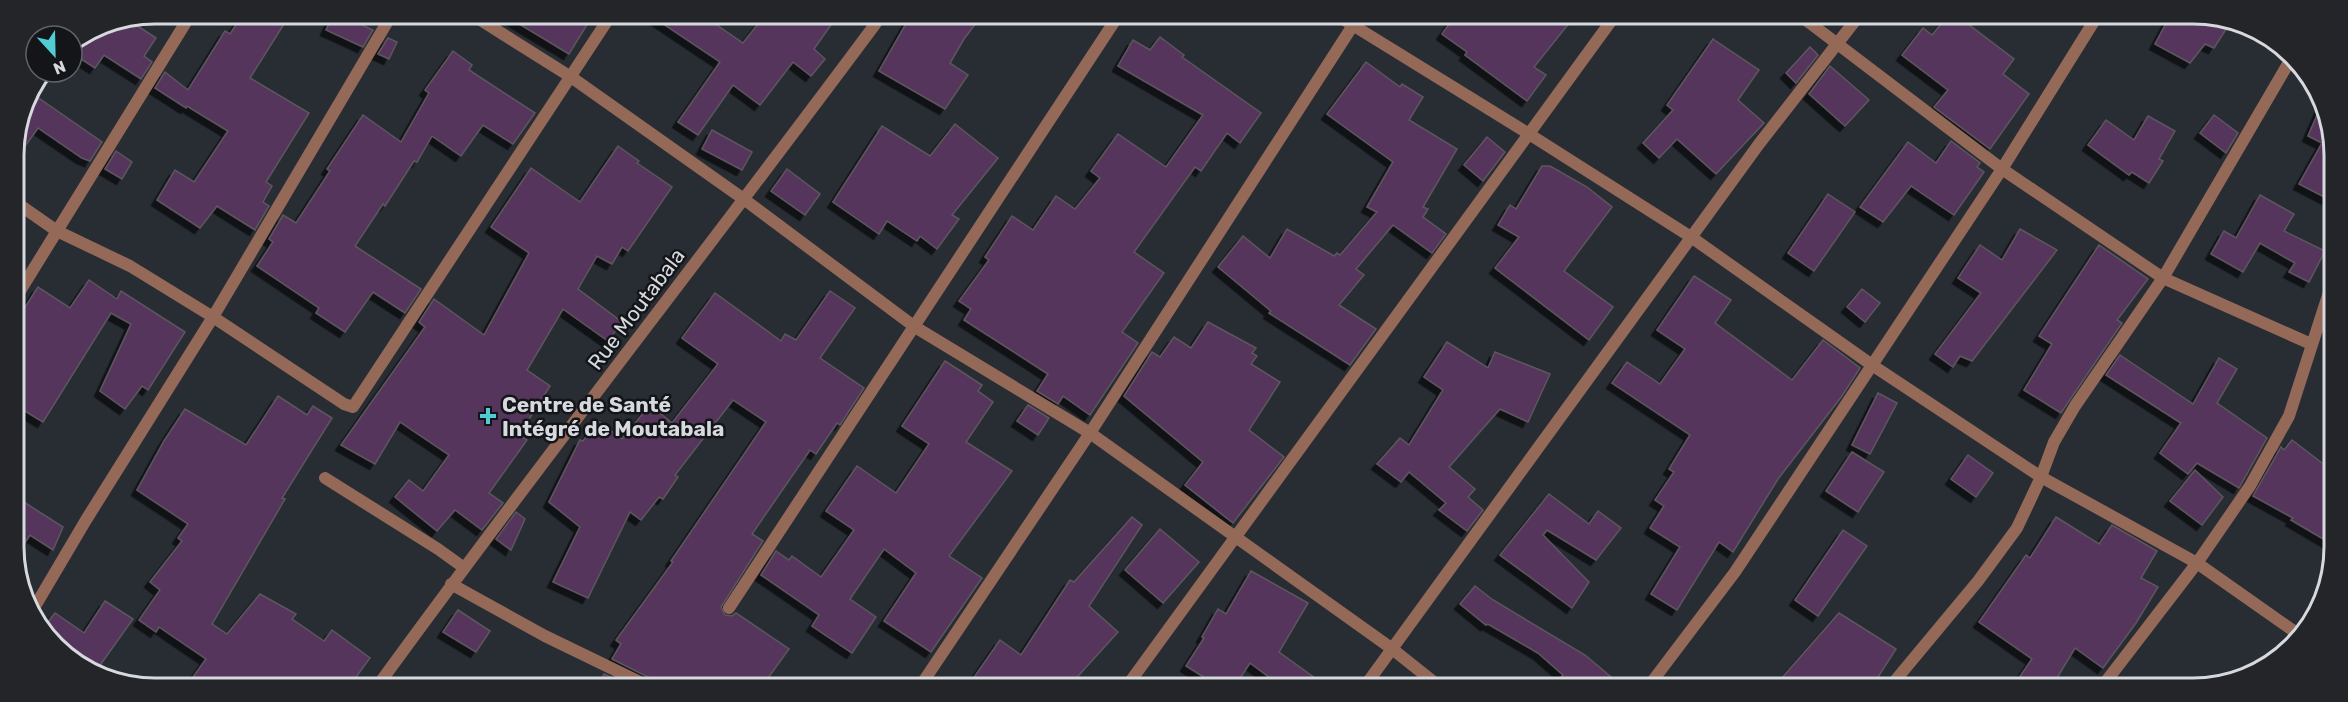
<svg xmlns="http://www.w3.org/2000/svg" width="2348" height="702" font-family="Rubik,sans-serif">
<style>
.building{fill:#55345c;stroke:#5d565e;stroke-width:1.5;filter:url(#shadow)}
.lines{fill:none;stroke-linecap:round;stroke-linejoin:round}
.street{stroke:#946958;stroke-width:12}
.poi-dot{fill:#51ccd3;stroke:#131518;stroke-width:2}
.labels{text-anchor:middle;dominant-baseline:central;stroke-width:5;stroke-linejoin:round;paint-order:stroke}
.street-label{font-size:21px;fill:#d6d9de;stroke:#131518}
.poi-label{font-size:21px;font-weight:bold;fill:#d6d9de;stroke:#131518;text-anchor:start}
.rim{fill:none;stroke:#d6d9de;stroke-width:3}
</style>
<defs>
<filter id="shadow"><feDropShadow dx="-5.5" dy="5.5" stdDeviation="0" flood-color="#0009"/></filter>
</defs>
<rect width="100%" height="100%" fill="#282d34"/>
<g class="building">
<path d="M243 14H288L282 23 284 24 250 78 309 113 266 182 272 186 263 202 269 206 255 230 217 206 200 228 157 200 175 170 194 182 228 131 187 106 186 108 155 88 165 72 188 90 225 31 230 34Z"/>
<path d="M334 14H338L373 30 363 47 326 30Z"/>
<path d="M503 14H571L593 15 569 54Z"/>
<path d="M650 15H702L743 43 765 15H838L814 49 825 59 811 76 793 62 760 105 733 85 698 135 678 122 720 62Z"/>
<path d="M911 15H982L964 39 950 63 968 75 945 109 879 71Z"/>
<path d="M1455 16H1459L1574 17 1534 67 1546 75 1527 101 1465 55 1467 52 1442 34Z"/>
<path d="M1946 18H1960L2014 59 2003 74 2029 94 1990 149 1934 107 1948 90 1902 55 1923 28 1932 35Z"/>
<path d="M2169 18H2229L2232 20 2214 48 2205 44 2190 63 2155 44Z"/>
<path d="M127 19 156 38 144 56 152 62 141 79 104 55 95 68 72 53V43L101 24Z"/>
<path d="M1160 37 1184 55 1182 57 1261 113 1240 143 1227 133 1201 171 1195 167 1134 252 1164 273 1122 332 1138 343 1090 415 1063 396 1058 404 1037 391 1048 374 964 320 971 309 959 301 989 260 985 257 1012 216 1033 230 1056 196 1075 209 1100 178 1091 171 1118 134 1166 167 1203 115 1118 66 1133 40 1150 50Z"/>
<path d="M388 38 397 42 389 59 378 54Z"/>
<path d="M1713 39 1759 70 1738 100 1764 123 1716 174 1677 139 1659 158 1643 143 1673 110 1667 105Z"/>
<path d="M1810 47 1818 55 1796 83 1786 73Z"/>
<path d="M453 51 472 65 469 70 535 113 513 144 483 125 461 156 432 136 417 162 414 161 385 206 383 204 355 246 421 289 405 313 373 292 345 332 316 313 319 308 257 266 273 242 269 239 283 215 296 223 330 171 327 169 363 115 401 142 429 93 425 90Z"/>
<path d="M1366 62 1400 87 1402 84 1423 97 1409 120 1457 149 1423 207 1428 209 1423 217 1446 234 1432 253 1393 225 1356 269 1364 275 1339 305 1376 329 1350 365 1269 313 1271 311 1218 267 1243 236 1270 258 1287 229 1334 256 1337 253 1340 255 1377 212 1367 207 1393 162 1327 114Z"/>
<path d="M1830 66 1869 100 1845 126 1809 94Z"/>
<path d="M30 92 102 142 90 161 82 158 38 128 14 162V146L24 100Z"/>
<path d="M2321 106 2332 128V201L2299 184 2322 143 2308 136Z"/>
<path d="M2214 115 2238 133 2226 153 2200 133Z"/>
<path d="M2148 116 2175 131 2159 159 2163 161 2149 183 2132 172 2129 175 2088 145 2106 120 2134 140Z"/>
<path d="M955 124 998 158 952 215 959 219 937 249 920 236 917 241 887 221 879 234 833 202 882 126 930 156Z"/>
<path d="M712 130 752 152 742 170 702 149Z"/>
<path d="M1487 137 1505 152 1483 181 1464 165Z"/>
<path d="M1951 141 1980 163 1977 167 1984 172 1954 215 1911 186 1883 222 1860 207 1908 142 1936 163Z"/>
<path d="M618 146 639 161 637 163 672 187 628 251 622 247 612 264 597 256 578 289 622 322 608 341 563 309 527 370 550 386 519 435 527 440 489 493 503 503 482 530 455 510 437 531 395 497 409 480 423 491 449 455 400 422 375 464 341 445 425 327 419 322 434 299 484 335 529 253 491 227 531 168 580 202Z"/>
<path d="M116 151 132 162 122 179 105 169Z"/>
<path d="M1542 166H1550L1587 187 1612 207 1564 271 1613 307 1589 340 1495 268 1519 237 1498 225 1510 205 1516 209Z"/>
<path d="M787 169 820 194 805 215 771 191Z"/>
<path d="M1828 194 1855 212 1814 271 1788 253Z"/>
<path d="M2260 195 2294 214 2284 231 2325 251 2309 282 2289 272 2295 263 2260 243 2243 272 2211 254 2224 231 2236 238Z"/>
<path d="M2020 229 2057 250 1972 361 1960 356 1953 367 1935 354 1981 293 1958 278 1980 245 2002 260Z"/>
<path d="M2099 245 2148 279 2117 320 2122 323 2061 413 2024 390 2052 344 2039 336Z"/>
<path d="M1694 276 1731 300 1715 323 1792 380 1823 340 1860 368 1842 396 1778 479 1733 552 1719 542 1677 610 1651 594 1680 547 1650 528 1664 506 1655 500 1674 472 1669 469 1690 435 1612 383 1627 362 1660 384 1685 349 1657 330Z"/>
<path d="M89 280 117 299 121 291 185 332 148 390 142 386 125 409 100 391 131 324 111 313 43 422 15 405V307L22 312 38 287 70 308Z"/>
<path d="M1862 289 1880 303 1865 322 1847 307Z"/>
<path d="M830 291 855 308 820 358 864 388 840 425 837 423 816 454 810 450 752 534 763 541 721 607 725 615 732 616 736 613 789 649 763 685H654L650 678 612 659 621 644 616 640 673 562 671 561 766 422 733 400 675 475 678 477 663 499 659 497 641 520 630 512 588 598 553 582 580 527 549 502 580 440 583 441 598 421 622 439 650 405 672 423 718 364 682 338 715 293 781 341 785 334 796 340Z"/>
<path d="M1208 322 1256 348 1252 353 1257 356 1251 364 1280 382 1249 430 1284 457 1233 523 1185 485 1203 462 1124 396 1152 352 1160 357 1174 337 1191 348Z"/>
<path d="M1447 342 1488 368 1495 352 1550 374 1528 422 1500 409 1449 467 1475 489 1468 497 1483 510 1467 531 1439 510 1446 503 1409 472 1401 482 1377 464 1400 438 1409 445 1443 390 1424 377Z"/>
<path d="M2120 355 2193 404 2219 358 2237 369 2217 403 2267 438 2239 488 2197 463 2188 474 2160 453 2181 423 2106 375Z"/>
<path d="M945 361 982 385 978 391 993 402 966 442 1012 471 949 556 982 578 931 652 884 621 916 573 884 549 850 599 876 617 852 653 812 626 819 615 761 575 776 551 789 560 792 556 821 577 854 530 826 511 857 466 896 493 929 444 902 426Z"/>
<path d="M1878 393 1897 403 1870 454 1852 445Z"/>
<path d="M278 396 307 415 313 406 332 418 282 498 285 499 212 624 227 634 260 594 296 614 292 619 324 641 332 630 370 658 351 684H188L206 659 159 627 156 632 139 620 160 590 150 582 182 541 178 538 188 524 137 490 164 441 185 409 246 445Z"/>
<path d="M1028 405 1049 418 1038 435 1017 421Z"/>
<path d="M2292 440 2330 469V543L2291 520 2293 518 2253 496 2281 447 2284 450Z"/>
<path d="M1852 452 1884 472 1858 512 1826 491Z"/>
<path d="M1968 455 1993 473 1976 497 1951 479Z"/>
<path d="M2195 470 2223 497 2202 525 2170 501Z"/>
<path d="M1549 494 1589 524 1598 511 1621 528 1596 560 1547 530 1543 535 1589 582 1572 608 1500 555Z"/>
<path d="M16 497 63 527 53 550 30 535 16 556Z"/>
<path d="M516 512 525 519 511 550 496 539Z"/>
<path d="M1132 517 1142 525 1089 606 1118 632 1069 686H968L1000 640 1021 655 1070 580 1074 582Z"/>
<path d="M2056 517 2099 544 2112 525 2157 551 2141 578 2158 587 2136 623 2103 668 2075 648 2051 688H2012L2032 659 1979 622 2026 555 2030 558Z"/>
<path d="M1160 529 1199 562 1163 603 1125 570Z"/>
<path d="M1843 530 1867 546 1818 616 1795 600Z"/>
<path d="M1251 571 1308 603 1279 652 1326 686H1281L1250 663 1235 686H1218L1186 666 1204 638 1202 637 1218 609 1226 614Z"/>
<path d="M1475 586 1493 600 1585 655 1623 687H1554L1563 675 1538 653 1488 624 1486 625 1460 604Z"/>
<path d="M105 601 133 619 96 671 55 647 44 627 55 613 84 633Z"/>
<path d="M458 610 490 631 476 652 443 632Z"/>
<path d="M1839 613 1896 649 1871 688 1774 687Z"/>
<path d="M604 674 627 685H598Z"/>
</g>
<g class="lines">
<g class="street">
<path d="M471 14 571 77 745 200 915 327 1090 433 1391 648 1440 687"/>
<path d="M1338 16 1529 134 1691 237 1872 365 2041 477 2197 563 2298 634"/>
<path d="M1802 17 2002 169 2163 278 2311 344"/>
<path d="M14 201 57 231 130 266 213 317 344 404 353 407 611 15"/>
<path d="M15 299 191 14"/>
<path d="M325 478 438 549 463 567"/>
<path d="M451 584 545 636 646 685"/>
<path d="M34 608 86 520 213 317 392 14"/>
<path d="M729 608 1118 16"/>
<path d="M379 684C543 458 716 239 882 15"/>
<path d="M921 685 1090 433 1359 16"/>
<path d="M1127 686 1614 17"/>
<path d="M1365 686 1759 144 1858 17"/>
<path d="M1648 687 1735 572 2002 169 2096 18"/>
<path d="M1889 688 1978 581 2017 528 2041 477 2054 442 2075 406 2163 278 2292 57"/>
<path d="M2101 688 2197 563 2250 486 2289 416 2331 286"/>
</g>
</g>
<path class="poi-dot" d="M485 407h6v6h6v6h-6v6h-6v-6h-6v-6h6z"/>
<g class="labels">
<g class="street-label">
<text transform="translate(636 309) rotate(-53)">Rue Moutabala</text>
</g>
<g class="poi-label">
<text x="502" y="404">Centre de Santé<tspan x="502" dy="24">Intégré de Moutabala</tspan></text>
</g>
</g>
<path d="M0 0H2348V702H0ZM155 24H2193A131 131 0 0 1 2324 155V547A131 131 0 0 1 2193 678H155A131 131 0 0 1 24 547V155A131 131 0 0 1 155 24Z" fill="#232528" fill-rule="evenodd"/>
<path class="rim" d="M155 24H2193A131 131 0 0 1 2324 155V547A131 131 0 0 1 2193 678H155A131 131 0 0 1 24 547V155A131 131 0 0 1 155 24Z"/>
<g transform="translate(54 54) rotate(158)"><circle r="28" fill="#131518" stroke="#616367" stroke-width="1.5"/>
<path d="M0-4.5L10 22L0 15L-10 22Z" fill="#51ccd3"/>
<text y="-9" font-size="16" font-weight="bold" text-anchor="middle" fill="#d6d9de">N</text>
</g>
</svg>
